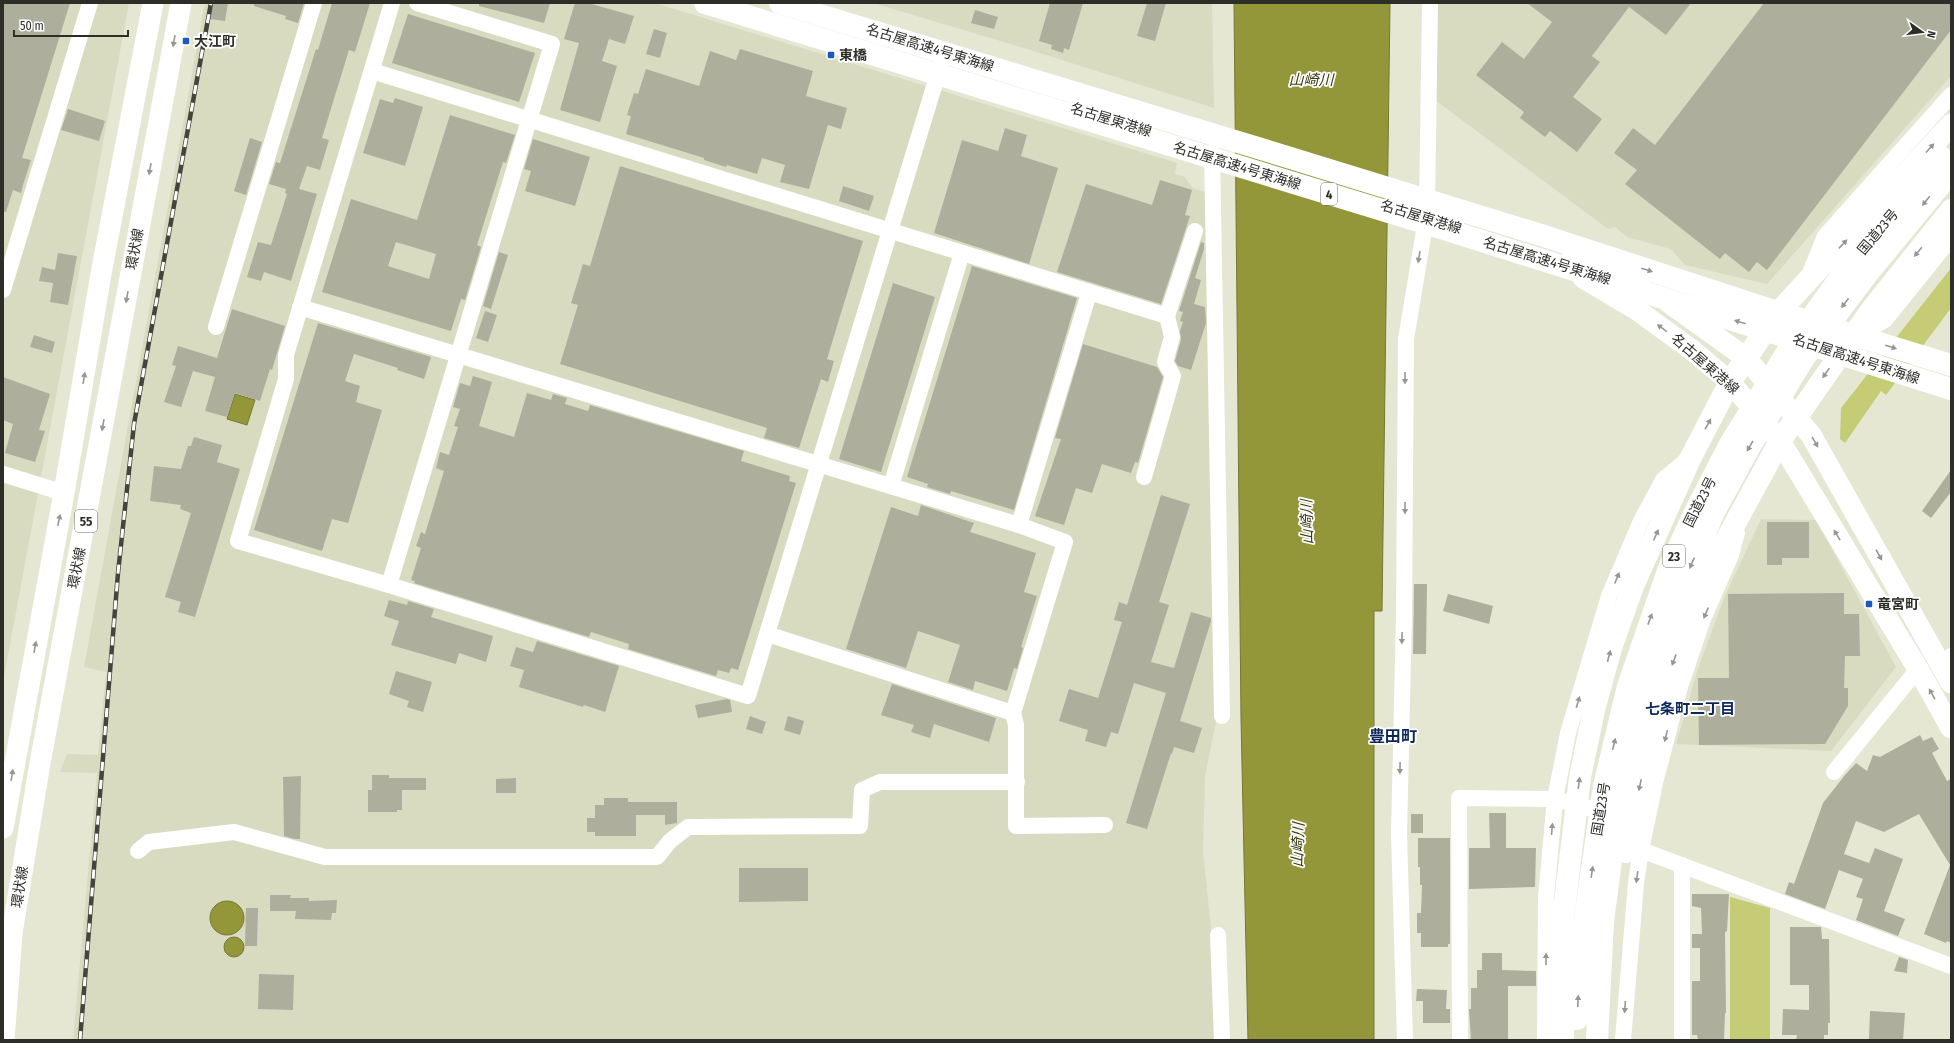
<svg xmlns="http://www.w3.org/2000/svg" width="1954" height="1043" font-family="'Fira Sans Condensed','Noto Sans JP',sans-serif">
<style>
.built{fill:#d8dbc0}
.green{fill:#c6cb76}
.water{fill:#939739;stroke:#747834}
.building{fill:#adaf9c;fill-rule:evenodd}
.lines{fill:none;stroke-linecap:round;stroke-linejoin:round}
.minor{stroke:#fff;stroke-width:16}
.major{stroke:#fff;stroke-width:21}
.highway{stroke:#fff;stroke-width:22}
.rail-casing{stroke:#43453c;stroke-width:4.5}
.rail{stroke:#fff;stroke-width:3;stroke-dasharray:9;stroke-linecap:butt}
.oneway{fill:#969693}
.poi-dot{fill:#1e56c2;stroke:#fff;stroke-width:1.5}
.labels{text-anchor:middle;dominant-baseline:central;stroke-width:3.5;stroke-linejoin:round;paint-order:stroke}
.shield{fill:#fff;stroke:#6c6d68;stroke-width:1}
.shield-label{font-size:13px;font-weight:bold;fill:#2d2e27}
.poi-label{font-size:14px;font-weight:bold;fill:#2d2e27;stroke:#fff;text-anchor:start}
.street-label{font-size:14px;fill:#2d2e27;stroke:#fff}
.water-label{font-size:15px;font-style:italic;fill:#3a3c14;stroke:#fff}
.neighbourhood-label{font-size:15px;font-weight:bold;fill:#0c275c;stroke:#fff}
.quarter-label{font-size:16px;font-weight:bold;fill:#0c275c;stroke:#fff}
</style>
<rect width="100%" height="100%" fill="#e5e7d3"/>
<g class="built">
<path d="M3 3H129L3 682Z"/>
<path d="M205 3H655L1177 163 1175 174 1185 177 1193 188 1210 194 1217 717 1205 776 1203 851 1212 938 1214 1040H73L97 773 60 772 67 754 98 755 106 672 84 667Z"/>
<path d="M873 3H1212L1214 108 1027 49Z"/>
<path d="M1436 3H1951V76L1767 284 1685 265 1671 249 1627 237 1615 227 1608 229 1435 100Z"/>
<path d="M1761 519 1816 520 1896 667 1831 751 1676 744 1698 669 1724 598Z"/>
</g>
<g class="green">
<path d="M1951 268V308L1886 395 1881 391 1845 443 1840 439 1841 408Z"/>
<path d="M1730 897 1770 908V1040H1730Z"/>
</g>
<g class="water">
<path d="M1234 3H1390L1382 611H1374V1040H1248L1241 719Z"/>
<path d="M235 394 255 400 247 425 227 419Z"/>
<circle cx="227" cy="918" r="17"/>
<circle cx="234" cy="947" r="10"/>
</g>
<g class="building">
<path d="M3 3H70L22 158 31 160 23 185 21 193 13 190 6 212 3 211Z"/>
<path d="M213 3H228L225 21 210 19Z"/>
<path d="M254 3H304L298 23 285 19 286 16 254 6Z"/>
<path d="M332 3H370L355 52 349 50 322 138 329 140 320 170 307 166 299 189 317 194 291 281 264 272 261 281 247 277 258 242 271 245 287 194 285 193 286 189 269 184 276 162 280 163 316 49 318 50Z"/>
<path d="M479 3H550L544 23 479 6Z"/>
<path d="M575 3H588L634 16 625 44 609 39 602 61 617 66 600 122 560 110 579 43 564 39Z"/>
<path d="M1050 3H1083L1069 50 1064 48 1063 53 1051 49 1052 45 1039 41Z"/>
<path d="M1147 3H1166L1155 41 1137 36Z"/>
<path d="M1527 3H1691L1666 35 1629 7 1592 56 1600 62 1573 97 1602 119 1577 152 1550 131 1545 137 1520 118 1524 112 1476 75 1502 42 1524 59 1552 22Z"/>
<path d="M1764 3H1951V30L1767 270 1757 262 1749 272 1725 253 1720 259 1625 184 1637 170 1614 153 1633 128 1655 145Z"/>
<path d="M975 10 998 17 994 29 971 23Z"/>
<path d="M408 14 535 53 519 102 392 63Z"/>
<path d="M654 29 667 33 660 58 646 54Z"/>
<path d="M740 49 813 71 806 96 847 108 841 129 828 125 809 189 780 182 785 165 762 158 757 174 727 165 726 167 704 160V158L626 134 631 116 627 115 634 93 638 94 646 69 699 86 710 51 736 60Z"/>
<path d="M395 98 423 107 405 166 363 153 380 99 393 103Z"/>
<path d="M68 109 105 121 99 141 61 130Z"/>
<path d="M450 115 515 135 506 163 503 162 477 245 481 247 465 300 461 299 451 331 322 292 351 199 417 220ZM396 242 436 254 429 279 388 266Z"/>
<path d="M1005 128 1027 135 1021 156 1058 168 1029 264 934 233 962 140 998 151Z"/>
<path d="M250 138 262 142 246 195 234 191Z"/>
<path d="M533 139 590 157 575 206 525 191 531 171 524 169Z"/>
<path d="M620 166 863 241 827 359 834 361 828 382 821 379 799 448 764 438 767 428 560 364 578 305 571 303 583 264 590 266Z"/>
<path d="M1160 180 1192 190 1185 215 1190 216 1161 304 1057 272 1086 184 1152 205Z"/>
<path d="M843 186 874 196 869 211 839 201Z"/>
<path d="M1201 242 1204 243V249L1195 278 1201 280 1194 304 1205 307 1206 323 1191 370 1178 366 1175 361 1181 340 1180 331 1183 322 1180 321 1183 312 1179 311Z"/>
<path d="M499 252 508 255 491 309 483 306Z"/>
<path d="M58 253 77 256 68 305 50 302 53 283 39 281 42 267 55 270Z"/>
<path d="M972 266 1077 298 1014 510 951 491 950 494 927 487 928 484 907 477Z"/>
<path d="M893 283 935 297 881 472 839 459Z"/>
<path d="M232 309 285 326 272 370 270 369 260 401 235 393 227 417 205 411 215 377 193 371 181 407 164 402 176 366 172 365 178 346 217 358Z"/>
<path d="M485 311 497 315 488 342 476 338Z"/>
<path d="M318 323 431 357 424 379 397 370 398 368 354 354 345 381 360 386 356 402 382 410 348 523 332 519 322 551 254 530Z"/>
<path d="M34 335 55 342 52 353 30 347Z"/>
<path d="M1083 344 1157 367 1163 377 1138 463 1135 462 1131 473 1102 464 1092 493 1076 488 1064 525 1035 516 1061 439 1055 438Z"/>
<path d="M473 376 492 382 479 426 514 437 527 393 551 400 553 394 567 398 565 404 588 411 590 405 744 451 741 461 790 476 789 481 796 483 738 670 731 668 729 673 718 670 716 676 628 649 629 644 591 632 589 637 414 583 415 581 411 580 421 548 416 546 421 532 425 534 444 471 436 468 440 452 449 455 458 427 454 426 460 409 453 407 460 383 470 386Z"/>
<path d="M3 377 50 394 39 430 45 431 35 462 5 453 13 424 3 420Z"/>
<path d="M194 437 222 445 217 462 240 469 195 617 178 612 181 602 165 597 191 513 180 509 181 505 150 501 154 466 181 469 188 446H191Z"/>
<path d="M1951 470V492L1931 518 1922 511Z"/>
<path d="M1161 495 1190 504 1159 602 1169 605 1151 662 1174 668 1191 612 1211 618V621L1180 721 1202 728 1194 753 1174 747 1172 754 1171 753 1147 829 1126 823 1166 693 1134 683 1118 734 1111 732 1106 747 1085 741 1088 730 1059 721 1069 689 1098 698 1122 622 1114 620 1119 602 1127 605Z"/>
<path d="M921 505 974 523 970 532 1036 553 1024 592 1037 596 1021 647 1023 648 1017 669 1014 668 1007 691 975 681 973 690 948 682 960 645 918 631 906 668 846 649 891 507 918 516Z"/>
<path d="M1767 522H1809V558H1782V565H1767Z"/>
<path d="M1414 584H1427L1426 654H1413Z"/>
<path d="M1844 593V614H1859L1860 656H1845L1844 688H1848V706L1825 744 1699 745 1698 678H1729L1728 594Z"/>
<path d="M1448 594 1493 606 1489 624 1443 611Z"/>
<path d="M389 600 407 605 408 601 434 609 431 617 493 636 486 662 459 653 456 664 391 645 399 621 384 616Z"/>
<path d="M537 641 619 666 605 712 584 705 583 707 519 687 524 670 510 666 516 647 533 652Z"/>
<path d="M396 671 432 682 423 712 407 707 409 701 389 694Z"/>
<path d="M892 684 996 718 989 742 934 724 930 738 911 732 914 725 881 715Z"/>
<path d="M727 699 730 700 732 712 698 718 695 705Z"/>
<path d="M750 716 766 722 762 734 746 729Z"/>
<path d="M788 716 804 721 800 735 784 730Z"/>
<path d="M1920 735 1923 741 1932 737 1939 749 1932 753 1947 781 1951 779V943L1947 941 1946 943 1924 934 1950 865 1919 814 1884 832 1856 821 1844 854 1869 863 1875 848 1903 859 1884 911 1905 919 1898 936 1856 920 1863 899 1856 897 1863 879 1839 870 1825 909 1785 894 1789 882 1794 884 1823 803 1845 775 1856 763 1867 771 1873 755 1880 757Z"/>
<path d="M372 775H389V778H426V790H402V810H397V812H368V790H372Z"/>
<path d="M301 776 300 839H295L284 836 283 777Z"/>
<path d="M516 778V793H496V779Z"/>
<path d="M604 798H628V802H677V823L665 825V815H636V836H595V832H587V818H595V805H604Z"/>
<path d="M1489 813H1506V848H1536L1535 887 1469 889V848H1490Z"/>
<rect x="1411" y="814" width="12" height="19"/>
<path d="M1418 838H1450V944H1448V947H1421V933H1417V913H1421L1422 885H1420V867H1418Z"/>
<path d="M739 868H808V901L739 902Z"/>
<path d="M1692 894H1729L1727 931 1725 932 1726 1013H1725L1724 1040H1698L1697 1035H1692V981H1700V948H1692V934H1702L1701 908 1692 906Z"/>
<path d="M270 895H291L290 898H309V901L337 900 336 913H332L331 920 295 919 296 911H270Z"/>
<path d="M246 908H258L257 946H245Z"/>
<path d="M1790 927H1821L1822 939H1829L1830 1023H1828V1035H1824V1040H1796L1797 1035H1782L1783 1009 1809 1010V985H1790Z"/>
<path d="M1482 953H1502V970L1536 971V986H1508V1040H1471L1469 1009H1471V988H1477V970H1482Z"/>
<path d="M1899 957 1908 960 1907 973 1894 971Z"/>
<path d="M259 974 294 975 293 1010 258 1009Z"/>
<path d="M1417 989 1447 990 1446 1009H1450V1023H1423V1001H1416Z"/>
<path d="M1870 1011 1905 1013 1903 1040 1869 1039Z"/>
</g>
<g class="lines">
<g class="minor">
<path d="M392 3 286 355V379L238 541 389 585 748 696 940 67"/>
<path d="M372 71 1167 316 1195 231"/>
<path d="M1212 152 1222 716"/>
<path d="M1427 207 1430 3"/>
<path d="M1810 273 1825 236 1951 95"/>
<path d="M3 290 90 3"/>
<path d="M300 307 1019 525 1065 542 1013 713 1016 725V826L1105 825"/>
<path d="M216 327 314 3"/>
<path d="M1855 338 1885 320 1951 238"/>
<path d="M3 474 64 493"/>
<path d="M1144 477 1173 376 1165 362 1172 337 1167 316"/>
<path d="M891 486 962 253"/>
<path d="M1019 525 1089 293"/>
<path d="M389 585 552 44 417 3"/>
<path d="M767 634 1013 713"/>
<path d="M1942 666 1951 656"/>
<path d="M1834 772 1918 669"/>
<path d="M1641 850 1951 966"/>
<path d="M138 851 149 842 234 832 325 857H657L670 841 688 827 860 826 862 790 880 782H1017"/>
<path d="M1682 865V1040"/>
<path d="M1218 935 1222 1040"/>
<path d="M1405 1040 1399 834 1404 615 1406 339 1426 219"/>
<path d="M1460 1040 1459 798 1555 799 1611 814"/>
<path d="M1545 1040 1546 897 1555 799 1568 733 1609 596 1641 521 1663 480 1688 459"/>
<path d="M1623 1040 1636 883 1641 850 1655 783 1680 687 1703 619 1731 555 1737 533"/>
</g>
<g class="major">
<path d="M1573 256 1639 283"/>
<path d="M1583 278 1637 310 1692 350 1730 382 1780 441 1918 669 1951 728"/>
<path d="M1668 302 1746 358 1811 435 1951 683"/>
<path d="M3 828 64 493 102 268 153 3"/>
<path d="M4 1040 12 933 40 763 181 3"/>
</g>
<g class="highway">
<path d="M705 3 1428 224 1951 389"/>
<path d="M780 3 1284 156 1541 235 1768 309 1951 365"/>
<path d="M1626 852 1643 769 1656 715 1672 666 1693 610 1720 551 1780 441 1796 418 1872 309 1951 210"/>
<path d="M1577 1019 1578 998 1586 911 1604 786 1628 686 1669 568 1693 516 1730 444 1789 349 1850 264 1941 157"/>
<path d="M1563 1040V919L1580 777 1594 710 1611 648 1633 586 1690 459 1730 382 1776 315 1951 125"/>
<path d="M1597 1040 1603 921 1621 785 1649 678 1666 626 1688 572 1714 512 1750 446 1804 358 1868 273 1951 172"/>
</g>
<defs>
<path id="rail" d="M80 1040 118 573 134 424 211 3"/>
</defs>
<use href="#rail" class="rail-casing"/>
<use href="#rail" class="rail"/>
</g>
<defs><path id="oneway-solid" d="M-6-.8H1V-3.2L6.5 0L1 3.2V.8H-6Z"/></defs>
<g class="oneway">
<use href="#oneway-solid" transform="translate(174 41) rotate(100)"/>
<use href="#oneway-solid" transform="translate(1930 148) rotate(-48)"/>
<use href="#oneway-solid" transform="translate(150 169) rotate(100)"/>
<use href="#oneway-solid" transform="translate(1926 201) rotate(129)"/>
<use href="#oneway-solid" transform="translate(1843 244) rotate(-47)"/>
<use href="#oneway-solid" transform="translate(1918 252) rotate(129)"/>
<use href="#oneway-solid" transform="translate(1419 257) rotate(100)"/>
<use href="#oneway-solid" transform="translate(1647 270) rotate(18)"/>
<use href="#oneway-solid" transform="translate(127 297) rotate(100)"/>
<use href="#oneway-solid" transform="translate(1845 303) rotate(127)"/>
<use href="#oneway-solid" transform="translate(1740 322) rotate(-162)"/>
<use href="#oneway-solid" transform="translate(1662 328) rotate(-144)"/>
<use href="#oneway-solid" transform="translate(1891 347) rotate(17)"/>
<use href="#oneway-solid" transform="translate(1826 373) rotate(125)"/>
<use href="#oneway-solid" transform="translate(84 378) rotate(-81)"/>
<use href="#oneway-solid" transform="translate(1405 378) rotate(90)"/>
<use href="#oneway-solid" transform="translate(1708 424) rotate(-61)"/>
<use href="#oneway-solid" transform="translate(103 425) rotate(100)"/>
<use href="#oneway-solid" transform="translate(1815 442) rotate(60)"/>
<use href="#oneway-solid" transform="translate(1750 446) rotate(120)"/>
<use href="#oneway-solid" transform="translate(1405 508) rotate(90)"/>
<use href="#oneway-solid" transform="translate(59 520) rotate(-78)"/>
<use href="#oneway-solid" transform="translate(1656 535) rotate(-66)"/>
<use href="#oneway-solid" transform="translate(1837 535) rotate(-121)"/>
<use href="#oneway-solid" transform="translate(1879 555) rotate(61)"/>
<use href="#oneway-solid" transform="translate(1692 563) rotate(114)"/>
<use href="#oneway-solid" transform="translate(1617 578) rotate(-67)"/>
<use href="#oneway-solid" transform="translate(1706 613) rotate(113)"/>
<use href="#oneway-solid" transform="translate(1650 619) rotate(-70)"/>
<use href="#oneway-solid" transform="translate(1402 638) rotate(91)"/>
<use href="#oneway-solid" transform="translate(35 647) rotate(-80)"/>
<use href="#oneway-solid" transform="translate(1609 656) rotate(-75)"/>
<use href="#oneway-solid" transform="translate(1674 660) rotate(110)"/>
<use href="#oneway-solid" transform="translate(1932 694) rotate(-119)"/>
<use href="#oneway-solid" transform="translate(1578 702) rotate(-74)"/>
<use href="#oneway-solid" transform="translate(1666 736) rotate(104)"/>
<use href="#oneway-solid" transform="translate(1614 744) rotate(-76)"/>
<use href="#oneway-solid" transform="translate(1400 768) rotate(91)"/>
<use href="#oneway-solid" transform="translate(12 775) rotate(-81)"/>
<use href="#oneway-solid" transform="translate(1579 783) rotate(-83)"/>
<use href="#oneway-solid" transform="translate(1640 785) rotate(102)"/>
<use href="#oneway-solid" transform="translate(1552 829) rotate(-85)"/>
<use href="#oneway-solid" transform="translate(1592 872) rotate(-82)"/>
<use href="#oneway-solid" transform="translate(1637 877) rotate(98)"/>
<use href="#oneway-solid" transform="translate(1546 959) rotate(-90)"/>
<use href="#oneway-solid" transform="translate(1578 1001) rotate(-88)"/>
<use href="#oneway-solid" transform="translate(1625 1007) rotate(94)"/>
</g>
<g class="poi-dot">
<rect x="182" y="37" width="8" height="8" rx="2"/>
<rect x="827" y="51" width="8" height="8" rx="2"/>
<rect x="1865" y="600" width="8" height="8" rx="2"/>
</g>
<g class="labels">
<g class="shield">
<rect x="1321" y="183" width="16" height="22" rx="3"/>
<rect x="75" y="510" width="22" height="22" rx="3"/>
<rect x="1663" y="545" width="22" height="22" rx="3"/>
</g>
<g class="shield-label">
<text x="1329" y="194">4</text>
<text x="86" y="521">55</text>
<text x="1674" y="556">23</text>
</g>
<g class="poi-label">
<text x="194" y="41">大江町</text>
<text x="839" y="55">東橋</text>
<text x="1877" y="604">竜宮町</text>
</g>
<g class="street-label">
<text transform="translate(930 48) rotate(17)">名古屋高速4号東海線</text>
<text transform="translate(1111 120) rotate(17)">名古屋東港線</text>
<text transform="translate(1237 166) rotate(17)">名古屋高速4号東海線</text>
<text transform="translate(1421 217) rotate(17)">名古屋東港線</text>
<text transform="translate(1878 232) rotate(-50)">国道23号</text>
<text transform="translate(135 249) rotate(-80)">環状線</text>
<text transform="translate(1547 261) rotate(17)">名古屋高速4号東海線</text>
<text transform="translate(1856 359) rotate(18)">名古屋高速4号東海線</text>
<text transform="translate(1705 364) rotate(41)">名古屋東港線</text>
<text transform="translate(1700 502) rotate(-63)">国道23号</text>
<text transform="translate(77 568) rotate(-79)">環状線</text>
<text transform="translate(1601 809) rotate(-81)">国道23号</text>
<text transform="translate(20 887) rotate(-81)">環状線</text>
</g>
<g class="water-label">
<text x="1311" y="80">山崎川</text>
<text transform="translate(1307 522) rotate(-91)">山崎川</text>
<text transform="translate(1298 845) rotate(-88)">山崎川</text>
</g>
<g class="neighbourhood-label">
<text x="1690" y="709">七条町二丁目</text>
</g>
<g class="quarter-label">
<text x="1393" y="736">豊田町</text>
</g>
</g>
<rect width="1954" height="1043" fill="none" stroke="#2d2e27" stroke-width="8"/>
<g transform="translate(1922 32) rotate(104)" stroke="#ffffff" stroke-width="3" paint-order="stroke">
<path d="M0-3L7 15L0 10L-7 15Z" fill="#2d2e27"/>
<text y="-6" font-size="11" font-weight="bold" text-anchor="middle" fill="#2d2e27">N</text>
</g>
<path d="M14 30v6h114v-6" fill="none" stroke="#2d2e27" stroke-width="2"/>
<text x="20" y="30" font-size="12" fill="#2d2e27" stroke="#ffffff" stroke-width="3" paint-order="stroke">50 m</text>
</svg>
